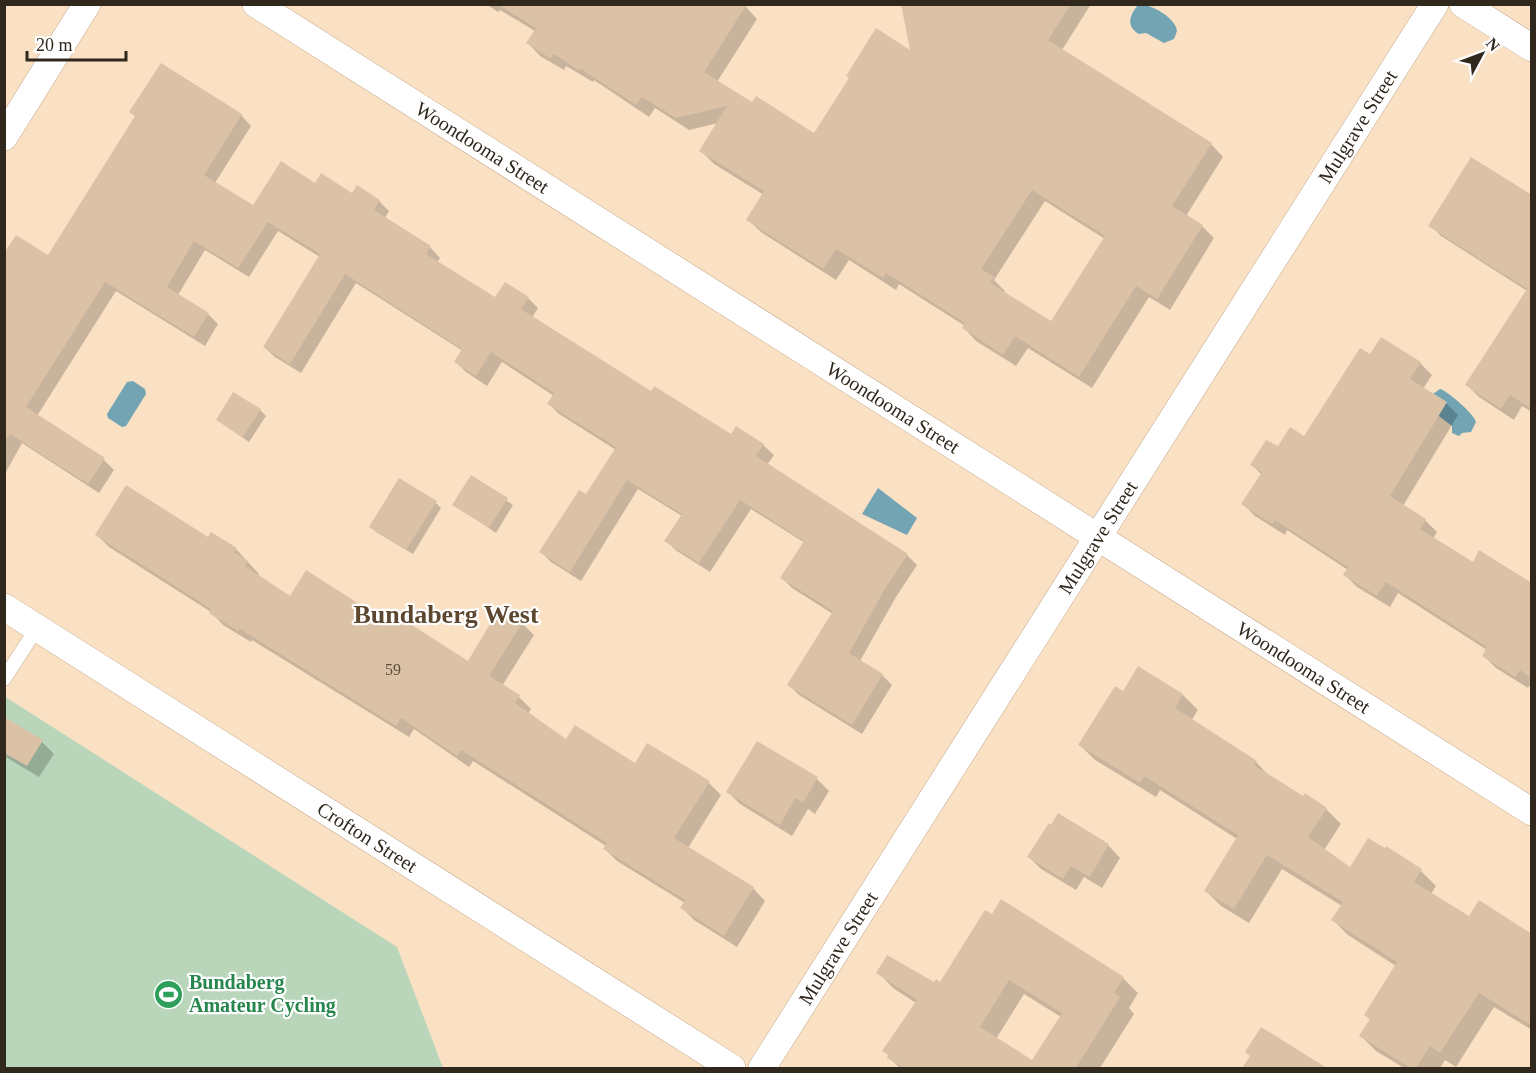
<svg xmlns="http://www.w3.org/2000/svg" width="1536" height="1073" font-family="'Times New Roman',serif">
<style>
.green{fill:#b9d6bb}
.water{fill:#72a4b4}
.shadow{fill:#0003;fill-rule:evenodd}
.building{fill:#dbc1a5;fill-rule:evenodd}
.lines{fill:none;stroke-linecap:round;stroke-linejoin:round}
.service-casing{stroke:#c4aa8f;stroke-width:15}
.minor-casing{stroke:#c4aa8f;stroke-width:28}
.service{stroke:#fff;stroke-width:14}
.minor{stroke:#fff;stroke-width:27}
.labels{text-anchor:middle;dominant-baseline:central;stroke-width:4.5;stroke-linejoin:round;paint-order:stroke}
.number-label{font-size:16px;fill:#5c4e3f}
.street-label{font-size:20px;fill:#31281d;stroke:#fff}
.leisure-label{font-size:20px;font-weight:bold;fill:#27864d;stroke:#fff;text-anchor:start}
.district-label{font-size:26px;font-weight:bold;fill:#5d472f;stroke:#fff}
</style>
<rect width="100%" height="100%" fill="#fbe1c4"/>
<path class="green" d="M4 696 397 947 443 1068H5Z"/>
<g class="water">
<path d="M1139 4C1151 4 1176 18 1177 31L1174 39 1164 43 1146 33 1139 34C1125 26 1130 14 1139 4Z"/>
<path d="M133 381 145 389 146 394 126 426 122 427 108 418 107 414 127 382Z"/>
<path d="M1440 389C1448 391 1475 415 1476 422L1471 432 1462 433 1459 436 1452 433V426L1435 413 1430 396Z"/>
<path d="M878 488 917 518 907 535 862 514Z"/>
</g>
<g class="shadow">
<path d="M486 4 745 6 757 19 717 82 752 104 814 135 912 53 902 4H1091L1062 50 1211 144 1223 157 1186 216 1202 226 1214 238 1170 310 1149 297 1092 388 1028 348 1016 366 976 341 964 328 965 326 899 284 896 290 849 260 836 280 761 232 748 220 764 195 714 164 701 151 718 123 689 130 655 108 649 117 594 80 593 82 566 66 564 70 540 56 528 43 535 31 500 10 498 12ZM1045 201 1105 239 1051 323 1004 293 1005 291 994 280Z"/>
<path d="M241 115 251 126 215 183 254 207 315 186 379 201 389 211 385 218 430 247 440 258 437 263 495 300 528 298 538 308 532 318 651 393 731 436 736 428 763 445 774 455 767 465 907 555 917 565 896 597 860 661 882 675 892 685 862 734 799 695 789 685 833 614 792 588 782 578 805 543 751 509 710 572 677 551 666 541 682 516 638 489 581 581 551 562 541 552 587 496 616 450 559 414 549 404 554 396 502 362 487 386 466 372 456 362 463 351 356 283 301 373 275 357 264 347 320 257 278 231 249 277 205 250 178 295 208 314 218 324 205 346 116 291 37 416 104 460 114 470 99 493 22 443 6 472 4 471V256L49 257Z"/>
<path d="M1532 197V294L1441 236 1430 225Z"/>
<path d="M1532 319V412L1522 406 1514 420 1479 397 1467 385Z"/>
<path d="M1371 356 1420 363 1432 375 1423 389 1446 403 1458 415 1403 506 1425 520 1437 532 1433 539 1473 564 1529 583 1532 579V682L1528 688 1496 668 1484 656 1487 650 1398 593 1390 607 1357 587 1345 575 1348 570 1287 530 1285 535 1255 516 1243 504 1262 475 1252 465 1278 448 1304 438Z"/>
<path d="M260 410 266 416 249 442 217 420Z"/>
<path d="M472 477 513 505 496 533 454 504Z"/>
<path d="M436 503 441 508 413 554 376 532 371 526Z"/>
<path d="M97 535 208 539 236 549 259 574 258 576 290 598 385 622 468 663 522 623 534 635 502 686 519 697 531 709 528 714 566 741 636 765 709 783 721 795 688 848 753 888 765 901 737 947 694 920 682 908 685 903 617 861 605 849 606 846 473 761 469 767 414 729 409 737 252 640 251 642 223 625 211 612 109 547Z"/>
<path d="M1139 668 1183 695 1198 710 1191 721 1256 762 1271 778 1304 798 1326 809 1341 824 1324 850 1350 869 1386 848 1421 871 1436 886 1431 894 1470 918 1532 939V1030L1494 1007 1456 1067 1445 1060 1440 1068H1404L1376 1051 1361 1036 1371 1020 1366 1015 1396 966 1348 935 1333 920 1342 906 1282 869 1249 923 1221 906 1206 891 1237 839 1160 790 1156 797 1095 760 1080 745 1123 693Z"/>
<path d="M5 719 42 742 54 754 39 777 4 756Z"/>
<path d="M758 743 817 779 829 791 815 814 808 809 792 836 740 804 728 792Z"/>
<path d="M1059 815 1108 845 1120 858 1102 888 1084 877 1076 890 1041 869 1029 857Z"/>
<path d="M985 912 1123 978 1138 993 1129 1008 1134 1014 1100 1068H900L889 1058 916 1003 893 988 878 972 941 984ZM1024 994 1061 1017 1032 1062 996 1039Z"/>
<path d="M1252 1056 1313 1061 1320 1068H1244Z"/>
</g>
<g class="building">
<path d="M497 4H747L704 72 752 102 756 96 814 133 849 78 846 76 876 28 910 50 901 4H1071L1048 40 1212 143 1172 206 1203 225 1157 299 1136 286 1079 377 1015 336 1003 355 962 328 965 323 886 273 883 278 836 249 823 269 746 220 764 191 699 151 727 106 676 118 642 97 636 105 581 69 580 71 554 54 551 59 526 43 536 28ZM1032 190 1105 236 1051 321 990 283 994 277 981 269Z"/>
<path d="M161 63 242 114 204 175 253 205 281 161 315 183 321 173 352 193 357 185 380 200 374 210 431 246 426 254 495 297 505 282 529 297 521 309 651 391 654 386 731 434 736 426 764 444 756 456 908 554 886 587 849 653 883 674 852 725 787 685 833 611 780 578 804 541 740 500 699 563 664 541 682 514 627 480 570 572 539 552 579 490 586 494 616 447 547 404 554 393 491 352 476 376 454 362 462 349 345 274 290 364 263 347 320 254 268 222 238 268 194 241 167 287 209 313 194 337 105 282 26 407 105 458 88 484 10 434 4 442V253L16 235 48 255 135 116 129 112Z"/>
<path d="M1471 157 1532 195V409L1510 395 1501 409 1465 385 1527 289 1428 226Z"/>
<path d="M1381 337 1421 362 1410 379 1447 402 1390 496 1426 519 1420 529 1473 562 1479 550 1532 583V679L1520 670 1515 677 1482 656 1487 647 1386 582 1377 596 1343 575 1348 567 1275 520 1272 524 1241 504 1262 472 1250 465 1266 440 1278 446 1290 427 1304 436 1360 348 1370 354Z"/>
<path d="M233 392 261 409 243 437 216 420Z"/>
<path d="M471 475 508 498 489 528 452 505Z"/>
<path d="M399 478 437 501 406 550 369 527Z"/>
<path d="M126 485 208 537 211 532 237 548 234 552 248 561 245 566 290 596 306 570 384 620 390 611 468 661 500 607 523 622 489 676 520 695 515 703 566 739 575 725 635 763 647 743 710 781 674 838 754 887 724 936 680 908 685 900 603 849 607 843 488 767 461 750 457 756 401 718 396 726 240 629 238 631 209 613 211 609 95 535Z"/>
<path d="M1138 666 1183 694 1175 708 1257 761 1254 765 1303 796 1305 793 1327 808 1308 837 1350 867 1368 838 1385 848 1386 846 1422 869 1414 882 1469 916 1479 900 1532 934V1026L1479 993 1440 1053 1430 1046 1416 1068H1411L1359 1036 1370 1019 1364 1015 1397 962 1331 920 1343 902 1267 855 1234 909 1204 891 1238 835 1144 776 1140 783 1078 745 1115 686 1123 691Z"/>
<path d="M4 717 43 740 27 766 4 753Z"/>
<path d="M757 741 818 777 803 803 795 798 780 825 726 792Z"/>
<path d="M1058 813 1109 844 1090 877 1071 866 1063 879 1027 857 1049 823 1051 825Z"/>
<path d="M1001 899 1124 977 1114 993 1120 997 1076 1068H904L887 1058 888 1055 882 1051 917 1000 876 973 887 955 934 982 936 979 940 982 985 910 992 914ZM1009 980 1062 1013 1032 1060 980 1027Z"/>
<path d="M1261 1027 1327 1068H1242L1250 1056 1245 1052Z"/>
</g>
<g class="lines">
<defs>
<path id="service" d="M4 679 37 628"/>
<g id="minor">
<path id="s1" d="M256 4 1532 812"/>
<path d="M1463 4 1532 48"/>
<path d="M4 137 87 4"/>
<path id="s2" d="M4 607 732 1068"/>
<path id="s3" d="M762 1068 1435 4"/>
</g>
</defs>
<use href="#service" class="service-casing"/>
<use href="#minor" class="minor-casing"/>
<use href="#service" class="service"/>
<use href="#minor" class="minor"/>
</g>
<defs>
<symbol id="stadium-disc" viewBox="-11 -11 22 22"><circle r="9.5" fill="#2e9e5b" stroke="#fff"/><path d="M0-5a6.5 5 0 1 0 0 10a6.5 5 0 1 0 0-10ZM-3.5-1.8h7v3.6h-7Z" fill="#fff"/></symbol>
</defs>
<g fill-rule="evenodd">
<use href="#stadium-disc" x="152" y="978" width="33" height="33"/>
</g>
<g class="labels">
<g class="number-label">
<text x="393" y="669">59</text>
</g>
<g class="street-label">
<text stroke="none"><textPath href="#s3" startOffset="1114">Mulgrave Street</textPath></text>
<text stroke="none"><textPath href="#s1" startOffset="268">Woondooma Street</textPath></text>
<text stroke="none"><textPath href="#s1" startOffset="754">Woondooma Street</textPath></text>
<text stroke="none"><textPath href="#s3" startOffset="628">Mulgrave Street</textPath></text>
<text stroke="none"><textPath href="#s1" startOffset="1240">Woondooma Street</textPath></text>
<text stroke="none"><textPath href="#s2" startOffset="430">Crofton Street</textPath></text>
<text stroke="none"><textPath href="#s3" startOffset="142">Mulgrave Street</textPath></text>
</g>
<g class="leisure-label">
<text x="189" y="982">Bundaberg<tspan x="189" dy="23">Amateur Cycling</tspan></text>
</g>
<g class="district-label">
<text x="446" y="614">Bundaberg West</text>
</g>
</g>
<rect width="1536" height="1073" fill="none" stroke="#31281d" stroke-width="12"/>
<g transform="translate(1482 54) rotate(49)" stroke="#ffffff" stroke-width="4.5" paint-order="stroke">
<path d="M0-4.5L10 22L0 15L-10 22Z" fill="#31281d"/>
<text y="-9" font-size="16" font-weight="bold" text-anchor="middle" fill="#31281d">N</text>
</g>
<path d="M27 51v9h99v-9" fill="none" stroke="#31281d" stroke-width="3"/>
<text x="36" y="51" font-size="18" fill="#31281d" stroke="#ffffff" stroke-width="4.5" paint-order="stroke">20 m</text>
</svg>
